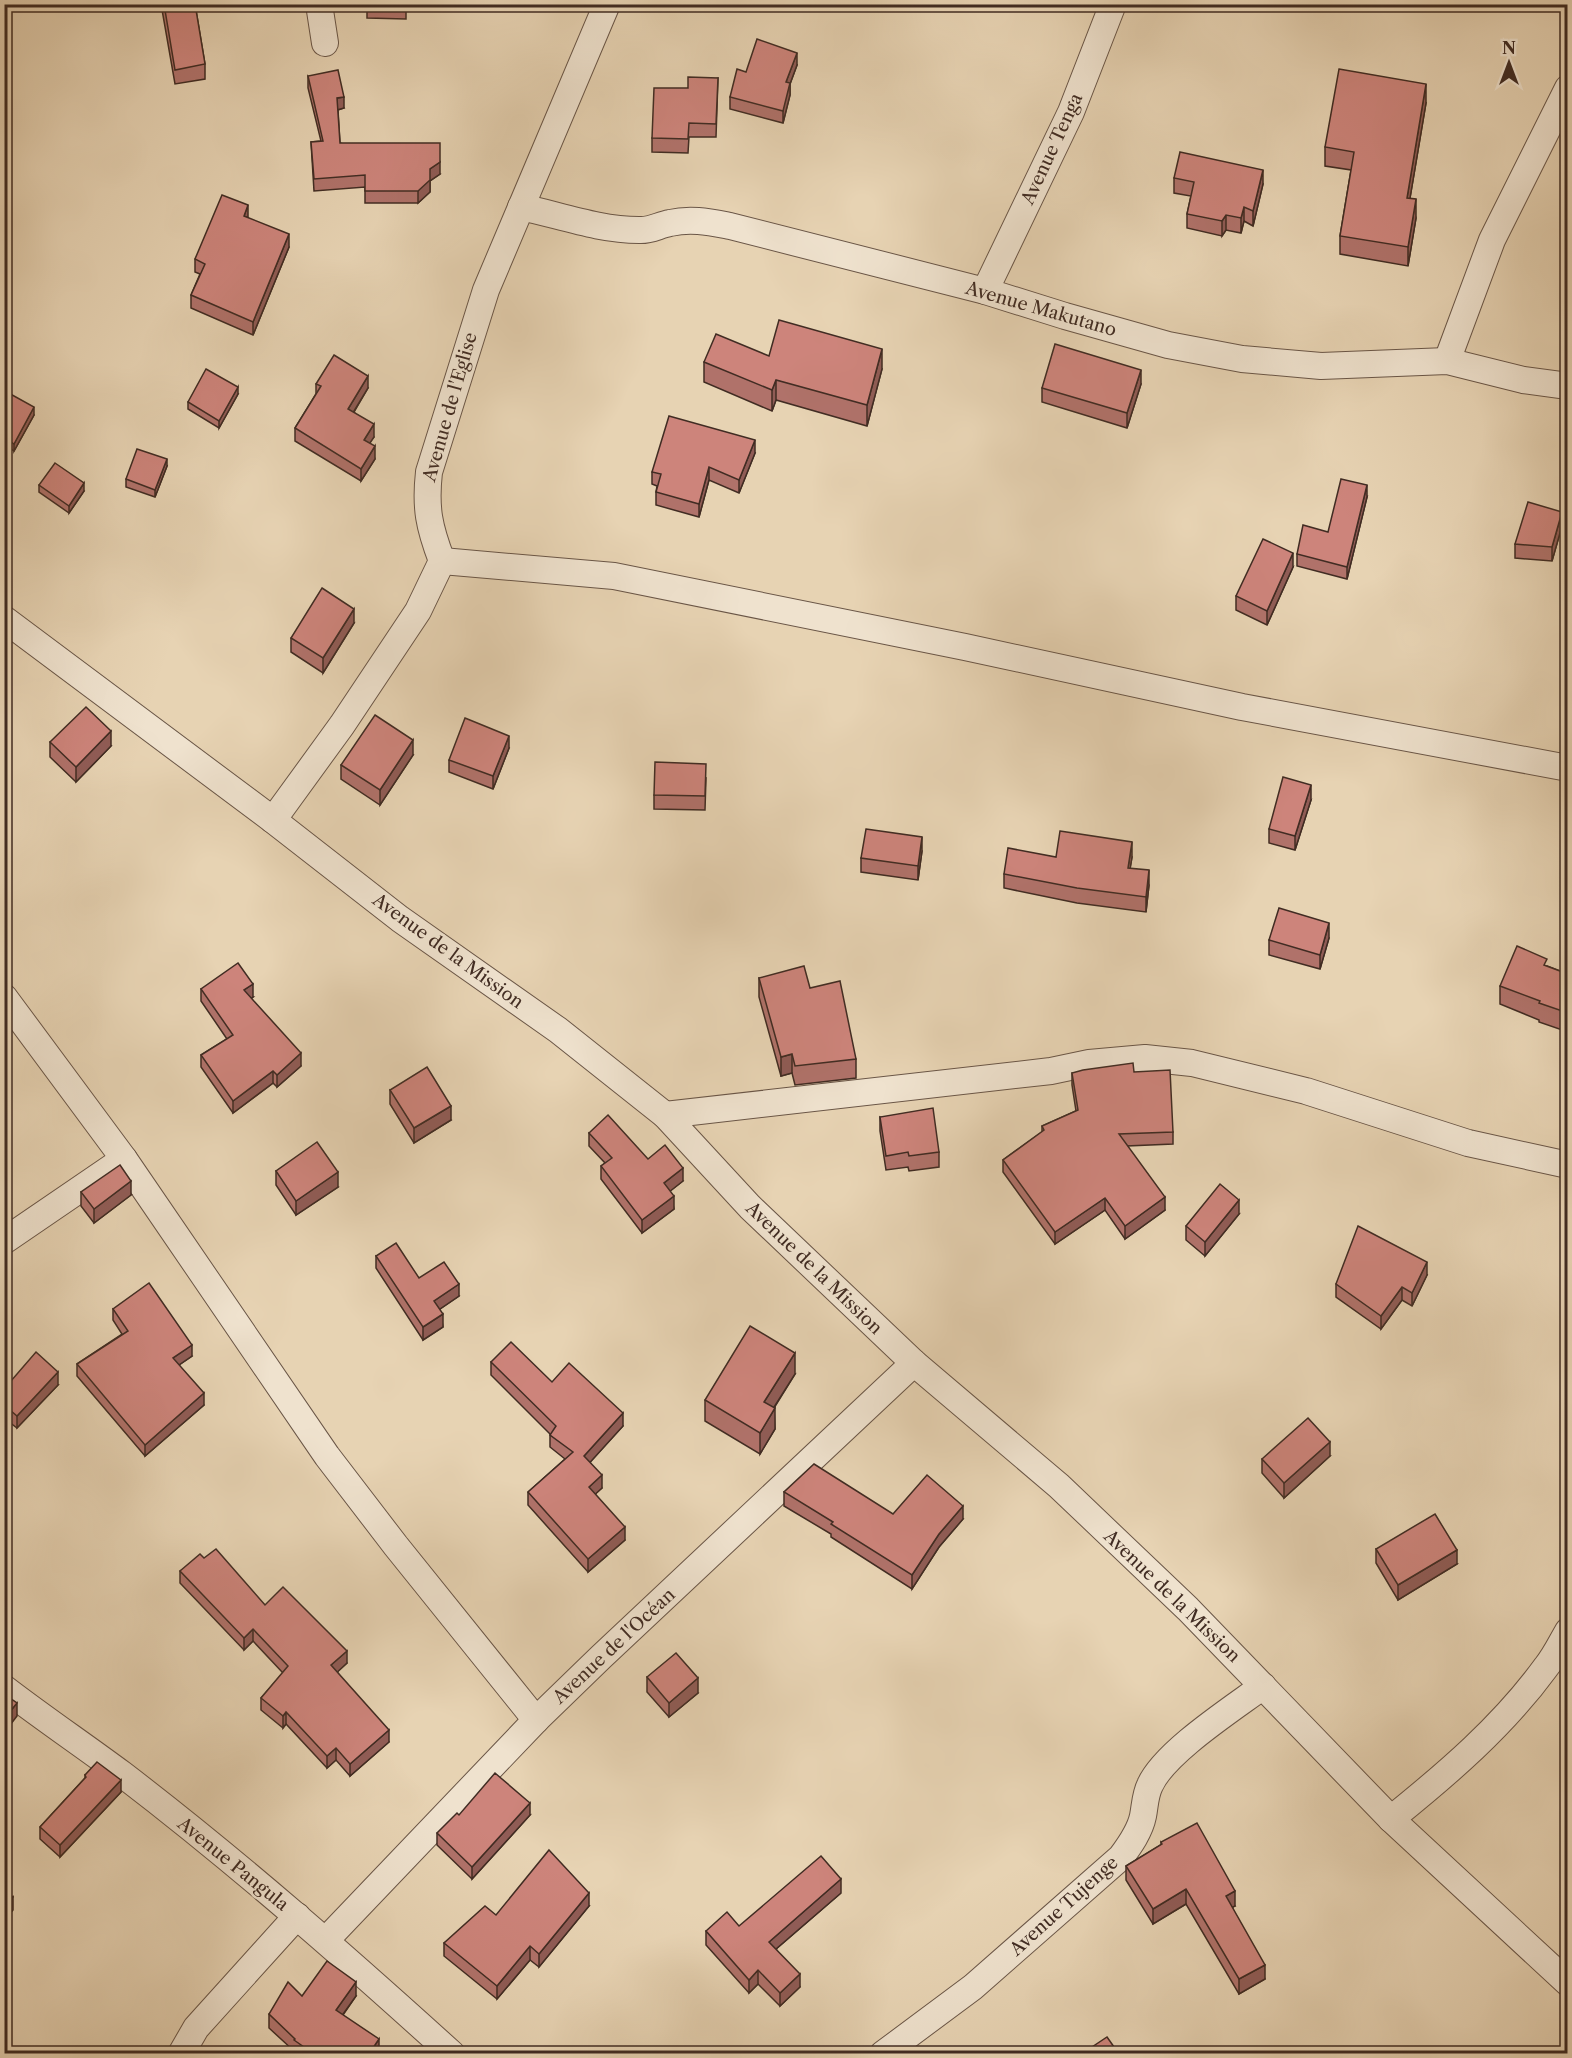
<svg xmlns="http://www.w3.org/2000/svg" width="1572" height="2058" font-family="'Libre Caslon Text',serif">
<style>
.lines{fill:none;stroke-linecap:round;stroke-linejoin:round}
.minor-casing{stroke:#6a5647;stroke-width:28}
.minor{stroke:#efe2ce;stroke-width:26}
.wall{fill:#b0726a;stroke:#412c23;stroke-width:1.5}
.shaded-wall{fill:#905c56;stroke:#412c23;stroke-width:1.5}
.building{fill:#cd847b;stroke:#412c23;stroke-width:1.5}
.labels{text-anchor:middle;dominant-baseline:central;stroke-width:5;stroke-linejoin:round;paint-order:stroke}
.street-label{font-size:18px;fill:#412c23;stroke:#efe2ce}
</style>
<rect width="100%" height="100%" fill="#e7d3b3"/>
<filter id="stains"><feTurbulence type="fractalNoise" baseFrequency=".00333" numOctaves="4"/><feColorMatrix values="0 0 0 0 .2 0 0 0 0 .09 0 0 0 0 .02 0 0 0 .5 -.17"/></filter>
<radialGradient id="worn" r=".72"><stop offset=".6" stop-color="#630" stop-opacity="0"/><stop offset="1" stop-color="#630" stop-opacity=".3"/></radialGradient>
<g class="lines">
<defs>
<g id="minor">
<path d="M319 4 325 43"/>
<path d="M521 207C559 215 599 230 639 230 650 231 659 225 670 223 691 218 709 222 730 226L985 291 1065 316 1168 345 1242 359 1321 366 1447 361 1523 380 1568 386"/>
<path d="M985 291 1071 112 1113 4"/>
<path d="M1447 361 1492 240 1568 88"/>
<path d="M442 561 614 576 965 647 1242 707 1568 768"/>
<path d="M4 619 273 820 400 919 558 1030 665 1115 750 1207 914 1363 1059 1486 1188 1609 1391 1819 1568 1983"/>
<path d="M273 820 342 725 418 611 442 561C429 527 425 508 429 472L486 290 607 4"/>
<path d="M4 997 124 1159 327 1456 396 1546 536 1720"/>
<path d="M665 1115 1051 1071 1089 1063 1145 1058 1192 1063 1306 1091 1468 1143 1568 1165"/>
<path d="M4 1241 124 1159"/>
<path d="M4 1688C43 1718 83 1745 122 1774 237 1862 345 1957 452 2054"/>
<path d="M1391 1819C1448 1773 1503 1726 1546 1667 1555 1656 1561 1643 1568 1631"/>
<path d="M326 1940 536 1720 601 1657 914 1363"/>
<path d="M181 2054 196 2028 297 1916"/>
<path d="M883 2054 973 1987 1121 1857C1130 1845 1140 1831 1143 1816 1145 1806 1145 1795 1150 1785 1165 1752 1232 1709 1263 1686"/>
</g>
</defs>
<use href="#minor" class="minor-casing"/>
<use href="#minor" class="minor"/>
</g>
<g class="wall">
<path d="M161 4H195L205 64V79L175 84Z"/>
<path d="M367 4H406V19L367 18Z"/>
<path d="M797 65 790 84V95L783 123 730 109V97L746 72Z"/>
<path d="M308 76 344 108 338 110 340 143 440 174 430 181V192L418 203H365V187L314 191 311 142 321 141 308 88Z"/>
<path d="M718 78 716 137H689L688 153 652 152V138L688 88Z"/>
<path d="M1426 103 1410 198 1416 218 1408 266 1340 254V236L1351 170 1325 166V147Z"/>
<path d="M1174 178 1263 184 1253 226 1244 221 1241 233 1226 230 1222 236 1187 228V214L1191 196 1174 193Z"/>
<path d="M248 218 289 247 253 335 191 308V295L200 274 195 272V259Z"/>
<path d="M769 356 882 369 867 426 776 400 772 411 704 382V362Z"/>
<path d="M316 384 368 388 354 412 374 437 369 443 375 459 361 481 295 441V428L316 394Z"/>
<path d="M1141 384 1127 428 1042 402V388Z"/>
<path d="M4 392 34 415 14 451 4 445Z"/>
<path d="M238 394 219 428 188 409V402Z"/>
<path d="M755 453 739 493 709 480 699 517 656 505V492L657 486 652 484V472Z"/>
<path d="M167 466 155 497 126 487V479Z"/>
<path d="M39 485 84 491 69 513 39 492Z"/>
<path d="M1367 497 1347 579 1297 566V554L1328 532Z"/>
<path d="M1562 526 1552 561 1515 558V544Z"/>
<path d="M1293 567 1267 625 1236 610V596Z"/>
<path d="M354 623 323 673 291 652V638Z"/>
<path d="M50 742 111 746 76 782 50 757Z"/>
<path d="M509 748 493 789 449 772V760Z"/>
<path d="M413 755 380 805 341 779V765Z"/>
<path d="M706 778 705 810 654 809V795Z"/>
<path d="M1311 800 1295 850 1269 843V829Z"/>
<path d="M922 851 918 880 861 872V858Z"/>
<path d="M1056 857H1132L1130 868 1149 885 1146 912 1077 903 1004 888V874Z"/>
<path d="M1329 938 1320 969 1269 955V940Z"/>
<path d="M1547 966 1568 974V1032L1539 1022V1020L1500 1004V986Z"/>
<path d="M759 978 810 988 856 1059V1078L795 1085 792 1073 781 1076 759 997Z"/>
<path d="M201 989 253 997 251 998 301 1066 277 1087 273 1083 233 1113 201 1067V1055L227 1039 201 1001Z"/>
<path d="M1134 1072 1173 1132V1144L1127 1146 1165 1210 1125 1239 1105 1210 1055 1244 1003 1172V1160L1042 1132V1126L1076 1111 1072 1085V1073Z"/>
<path d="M1568 1077V1107L1564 1106V1087Z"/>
<path d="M390 1090 451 1120 414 1143 390 1104Z"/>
<path d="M880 1117 939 1152V1167L909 1171 908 1167 886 1170 880 1131Z"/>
<path d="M589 1133 683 1181 670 1191 674 1209 642 1233 601 1179V1166L605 1163 589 1146Z"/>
<path d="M276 1171 338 1187 296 1215 276 1185Z"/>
<path d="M81 1192 131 1195 94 1223 81 1206Z"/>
<path d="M1239 1214 1205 1256 1186 1240V1226Z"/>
<path d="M376 1256 419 1278 459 1296 440 1309 443 1327 423 1340 376 1268Z"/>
<path d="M1427 1275 1412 1306 1402 1300 1381 1329 1336 1297V1284Z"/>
<path d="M113 1309 192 1356 179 1365 204 1405 145 1456 77 1376V1364L122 1334 113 1320Z"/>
<path d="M491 1362 552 1382 623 1426 590 1462 602 1488 595 1494 625 1540 588 1572 528 1505V1492L565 1459 550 1447V1434L491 1375Z"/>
<path d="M795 1374 774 1408 775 1429 760 1454 705 1421V1400Z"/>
<path d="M58 1385 17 1428 4 1418V1389Z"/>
<path d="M1330 1456 1284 1498 1262 1473V1459Z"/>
<path d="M784 1492 893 1514 963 1519 939 1547 912 1589 831 1537V1534L784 1506Z"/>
<path d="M1376 1549 1457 1564 1398 1600 1376 1563Z"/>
<path d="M204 1558 265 1605 347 1663 337 1672 389 1742 350 1776 336 1760 327 1768 286 1724 283 1728 261 1710V1698L283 1673 253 1641 244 1650 180 1583V1571Z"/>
<path d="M647 1677 698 1693 669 1717 647 1692Z"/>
<path d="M85 1775 121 1792 60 1857 40 1839V1827L85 1778Z"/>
<path d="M1568 1787V1803L1566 1801V1789Z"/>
<path d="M530 1815 472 1879 437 1845V1833Z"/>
<path d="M1161 1842 1235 1906 1232 1907 1265 1979 1239 1994 1186 1904 1153 1924 1126 1880V1866L1161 1845Z"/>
<path d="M841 1893 776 1949 800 1987 780 2006 758 1984 749 1993 706 1945V1931L739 1926Z"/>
<path d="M589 1906 539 1967 530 1960 497 1999 444 1956V1943L496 1915Z"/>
<path d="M302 1996H356L343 2015 379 2054H294V2051L269 2028V2014Z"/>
</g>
<g class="shaded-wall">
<path d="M82 4H99L82 11Z"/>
<path d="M797 53V65L790 84V95L783 123V111L786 82Z"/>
<path d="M1426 84V103L1407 216V198Z"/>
<path d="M344 97V108L337 110V98Z"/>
<path d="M440 162V174L430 181V192L418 203V191L430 169Z"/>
<path d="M1263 170V184L1253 226V211Z"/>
<path d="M1416 199V218L1408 266V247Z"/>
<path d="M248 205V218L244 216Z"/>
<path d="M1244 207V221L1241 233V218Z"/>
<path d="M1226 215V230L1222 236V221Z"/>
<path d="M289 234V247L253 335V322Z"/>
<path d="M882 349V369L867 426V405Z"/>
<path d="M1141 370V384L1127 428V413Z"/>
<path d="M368 376V388L348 421V409Z"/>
<path d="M776 380V400L772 411V390Z"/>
<path d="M238 387V394L219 428V421Z"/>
<path d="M34 407V415L14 451V444Z"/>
<path d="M374 424V437L364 452V440Z"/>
<path d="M755 440V453L739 493V480Z"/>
<path d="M375 446V459L361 481V469Z"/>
<path d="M167 459V466L155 497V490Z"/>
<path d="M709 467V480L699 517V504Z"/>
<path d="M84 483V491L69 513V506Z"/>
<path d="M1367 485V497L1347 579V567Z"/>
<path d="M1562 512V526L1552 561V547Z"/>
<path d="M1293 553V567L1267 625V611Z"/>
<path d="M354 609V623L323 673V658Z"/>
<path d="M111 731V746L76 782V767Z"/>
<path d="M509 736V748L493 789V776Z"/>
<path d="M413 740V755L380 805V790Z"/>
<path d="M1311 785V800L1295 850V836Z"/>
<path d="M922 837V851L918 880V866Z"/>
<path d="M1132 842V857L1128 882V868Z"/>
<path d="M1149 870V885L1146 912V897Z"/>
<path d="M1329 923V938L1320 969V955Z"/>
<path d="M253 984V997L244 1003V990Z"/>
<path d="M301 1053V1066L277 1087V1075Z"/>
<path d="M792 1054V1073L781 1076V1057Z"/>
<path d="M273 1071V1083L233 1113V1101Z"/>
<path d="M451 1106V1120L414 1143V1128Z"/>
<path d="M683 1168V1181L664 1196V1183Z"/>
<path d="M338 1172V1187L296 1215V1201Z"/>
<path d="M131 1181V1195L94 1223V1209Z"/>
<path d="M674 1196V1209L642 1233V1220Z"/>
<path d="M1165 1197V1210L1125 1239V1226Z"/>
<path d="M1105 1198V1210L1055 1244V1232Z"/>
<path d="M1239 1200V1214L1205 1256V1242Z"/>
<path d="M1427 1262V1275L1412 1306V1293Z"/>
<path d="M459 1284V1296L434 1313V1301Z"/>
<path d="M1402 1287V1300L1381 1329V1316Z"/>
<path d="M443 1314V1327L423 1340V1327Z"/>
<path d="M192 1345V1356L173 1369V1358Z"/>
<path d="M795 1353V1374L764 1423V1402Z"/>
<path d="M58 1372V1385L17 1428V1416Z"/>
<path d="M204 1393V1405L145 1456V1445Z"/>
<path d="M775 1408V1429L760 1454V1433Z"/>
<path d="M623 1413V1426L584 1469V1456Z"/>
<path d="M1330 1442V1456L1284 1498V1483Z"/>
<path d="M602 1475V1488L589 1500V1487Z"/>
<path d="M963 1506V1519L939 1547 912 1589V1575L939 1534Z"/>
<path d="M625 1527V1540L588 1572V1559Z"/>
<path d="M1457 1550V1564L1398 1600V1585Z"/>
<path d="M253 1629V1641L244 1650V1638Z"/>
<path d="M347 1651V1663L331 1678V1665Z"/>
<path d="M698 1678V1693L669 1717V1703Z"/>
<path d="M17 1703V1716L4 1733V1719Z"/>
<path d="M286 1712V1724L283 1728V1716Z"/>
<path d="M389 1730V1742L350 1776V1764Z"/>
<path d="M336 1748V1760L327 1768V1756Z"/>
<path d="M121 1780V1792L60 1857V1845Z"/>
<path d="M530 1803V1815L472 1879V1867Z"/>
<path d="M841 1879V1893L769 1955V1942Z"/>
<path d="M1186 1889V1904L1153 1924V1909Z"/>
<path d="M1235 1891V1906L1226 1911V1896Z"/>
<path d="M589 1893V1906L539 1967V1954Z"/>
<path d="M13 1897V1910L4 1921V1908Z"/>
<path d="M530 1946V1960L497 1999V1986Z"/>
<path d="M1265 1965V1979L1239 1994V1979Z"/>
<path d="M758 1970V1984L749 1993V1980Z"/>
<path d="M800 1974V1987L780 2006V1993Z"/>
<path d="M356 1982V1996L336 2024V2010Z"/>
<path d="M379 2039V2054H369Z"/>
</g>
<g class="building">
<path d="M164 4H195L205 64 175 70Z"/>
<path d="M757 39 797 53 786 82 790 83 783 111 730 97 737 69 746 72Z"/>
<path d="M1339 69 1426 84 1407 198 1416 199 1408 247 1340 236 1354 152 1325 147Z"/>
<path d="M338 70 344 97 337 98 340 143H440V162L430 169V180L418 191H365V175L314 179 311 142 323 141 308 76Z"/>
<path d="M688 77 718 78 716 124 689 123 688 139 652 138 654 88H688Z"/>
<path d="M1180 152 1263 170 1253 211 1244 207 1241 218 1226 215 1222 221 1187 214 1194 182 1174 178Z"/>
<path d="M222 195 248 205 244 216 289 234 253 322 191 295 205 264 195 259Z"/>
<path d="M779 320 882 349 867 405 776 380 772 390 704 362 716 334 769 356Z"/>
<path d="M1055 344 1141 370 1127 413 1042 388Z"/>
<path d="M334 355 368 376 348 409 374 424 364 440 375 446 361 469 295 428 321 386 316 384Z"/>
<path d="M206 369 238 387 219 421 188 402Z"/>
<path d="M5 391 34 407 14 444 4 437Z"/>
<path d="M669 416 755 440 739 480 709 467 699 504 656 492 661 474 652 472Z"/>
<path d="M137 449 167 459 155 490 126 479Z"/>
<path d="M55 463 84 483 69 506 39 485Z"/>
<path d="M1341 479 1367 485 1347 567 1297 554 1303 525 1328 532Z"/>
<path d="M1528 502 1562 512 1552 547 1515 544Z"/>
<path d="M1263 539 1293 553 1267 611 1236 596Z"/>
<path d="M322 588 354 609 323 658 291 638Z"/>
<path d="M86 707 111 731 76 767 50 742Z"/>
<path d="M375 715 413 740 380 790 341 765Z"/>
<path d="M465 718 509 736 493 776 449 760Z"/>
<path d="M655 762 706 764 705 796 654 795Z"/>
<path d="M1283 777 1311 785 1295 836 1269 829Z"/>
<path d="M866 829 922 837 918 866 861 858Z"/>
<path d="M1060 831 1132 842 1128 868 1149 870 1146 897 1077 888 1004 874 1008 848 1056 857Z"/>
<path d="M1279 908 1329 923 1320 955 1269 940Z"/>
<path d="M1517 946 1547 959 1544 965 1568 974V1013L1539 1003 1540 1001 1500 986Z"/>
<path d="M238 963 253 984 244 990 301 1053 277 1075 273 1071 233 1101 201 1055 233 1035 201 989Z"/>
<path d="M804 966 810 988 840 981 856 1059 795 1066 792 1054 781 1057 759 978Z"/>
<path d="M1133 1063 1134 1072 1170 1070 1173 1132 1119 1134 1165 1197 1125 1226 1105 1198 1055 1232 1003 1160 1044 1130 1042 1126 1078 1110 1072 1073 1083 1070Z"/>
<path d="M427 1067 451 1106 414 1128 390 1090Z"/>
<path d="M1568 1077V1088L1564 1087Z"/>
<path d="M933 1108 939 1152 909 1156 908 1152 886 1156 880 1117Z"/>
<path d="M608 1115 648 1159 665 1145 683 1168 664 1183 674 1196 642 1220 601 1166 612 1158 589 1133Z"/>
<path d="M317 1142 338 1172 296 1201 276 1171Z"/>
<path d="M120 1165 131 1181 94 1209 81 1192Z"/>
<path d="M1220 1184 1239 1200 1205 1242 1186 1226Z"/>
<path d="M1358 1226 1427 1262 1412 1293 1402 1287 1381 1316 1336 1284Z"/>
<path d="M396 1243 419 1278 444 1262 459 1284 434 1301 443 1314 423 1327 376 1256Z"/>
<path d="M149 1283 192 1345 173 1358 204 1393 145 1445 77 1364 128 1331 113 1309Z"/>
<path d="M750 1326 795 1353 764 1402 775 1408 760 1433 705 1400Z"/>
<path d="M511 1342 552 1382 569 1363 623 1413 584 1456 602 1475 589 1487 625 1527 588 1559 528 1492 573 1452 550 1435 556 1426 491 1362Z"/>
<path d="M36 1352 58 1372 17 1416 4 1405V1389Z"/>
<path d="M1308 1418 1330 1442 1284 1483 1262 1459Z"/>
<path d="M814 1464 893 1514 927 1475 963 1506 939 1534 912 1575 831 1524 833 1522 784 1492Z"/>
<path d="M1435 1514 1457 1550 1398 1585 1376 1549Z"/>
<path d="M216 1549 265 1605 283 1587 347 1651 331 1665 389 1730 350 1764 336 1748 327 1756 286 1712 283 1716 261 1698 288 1666 253 1629 244 1638 180 1571 200 1554 204 1558Z"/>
<path d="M676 1653 698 1678 669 1703 647 1677Z"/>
<path d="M4 1694 17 1703 4 1719Z"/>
<path d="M97 1762 121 1780 60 1845 40 1827 86 1777 85 1775Z"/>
<path d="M495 1773 530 1803 472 1867 437 1833 457 1813 459 1815Z"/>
<path d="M1197 1823 1235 1891 1226 1896 1265 1965 1239 1979 1186 1889 1153 1909 1126 1866 1162 1844 1161 1842Z"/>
<path d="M549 1850 589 1893 539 1954 530 1946 497 1986 444 1943 485 1906 496 1915Z"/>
<path d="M821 1856 841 1879 769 1942 800 1974 780 1993 758 1970 749 1980 706 1931 727 1912 739 1926Z"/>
<path d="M4 1891 13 1897 4 1908Z"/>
<path d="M327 1961 356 1982 336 2010 379 2039 369 2054H314L294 2040 295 2039 269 2014 288 1982 302 1996Z"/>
<path d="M1107 2037 1119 2054 1083 2053Z"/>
</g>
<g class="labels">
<g class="street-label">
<text transform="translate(1052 149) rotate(-65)">Avenue Tenga</text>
<text transform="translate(1041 309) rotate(16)">Avenue Makutano</text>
<text transform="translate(450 407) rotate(-74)">Avenue de l'Eglise</text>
<text transform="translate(448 951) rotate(36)">Avenue de la Mission</text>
<text transform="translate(814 1268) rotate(44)">Avenue de la Mission</text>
<text transform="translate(1172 1596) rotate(44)">Avenue de la Mission</text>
<text transform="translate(614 1646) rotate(-43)">Avenue de l'Océan</text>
<text transform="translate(233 1864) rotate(39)">Avenue Pangula</text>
<text transform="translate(1064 1906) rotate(-42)">Avenue Tujenge</text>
</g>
</g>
<rect width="1572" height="2058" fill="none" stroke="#e7d3b3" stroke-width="24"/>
<rect x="6" y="6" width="1560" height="2046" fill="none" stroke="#412c23" stroke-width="3"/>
<rect x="12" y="12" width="1548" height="2034" fill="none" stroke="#412c23" stroke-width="1.5"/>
<g transform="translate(1509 63)" stroke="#efe2ce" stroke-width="4.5" paint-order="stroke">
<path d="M0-4.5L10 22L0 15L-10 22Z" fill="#412c23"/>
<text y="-9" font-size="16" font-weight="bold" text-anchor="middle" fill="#412c23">N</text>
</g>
<rect width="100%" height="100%" filter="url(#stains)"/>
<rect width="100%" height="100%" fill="url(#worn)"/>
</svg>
